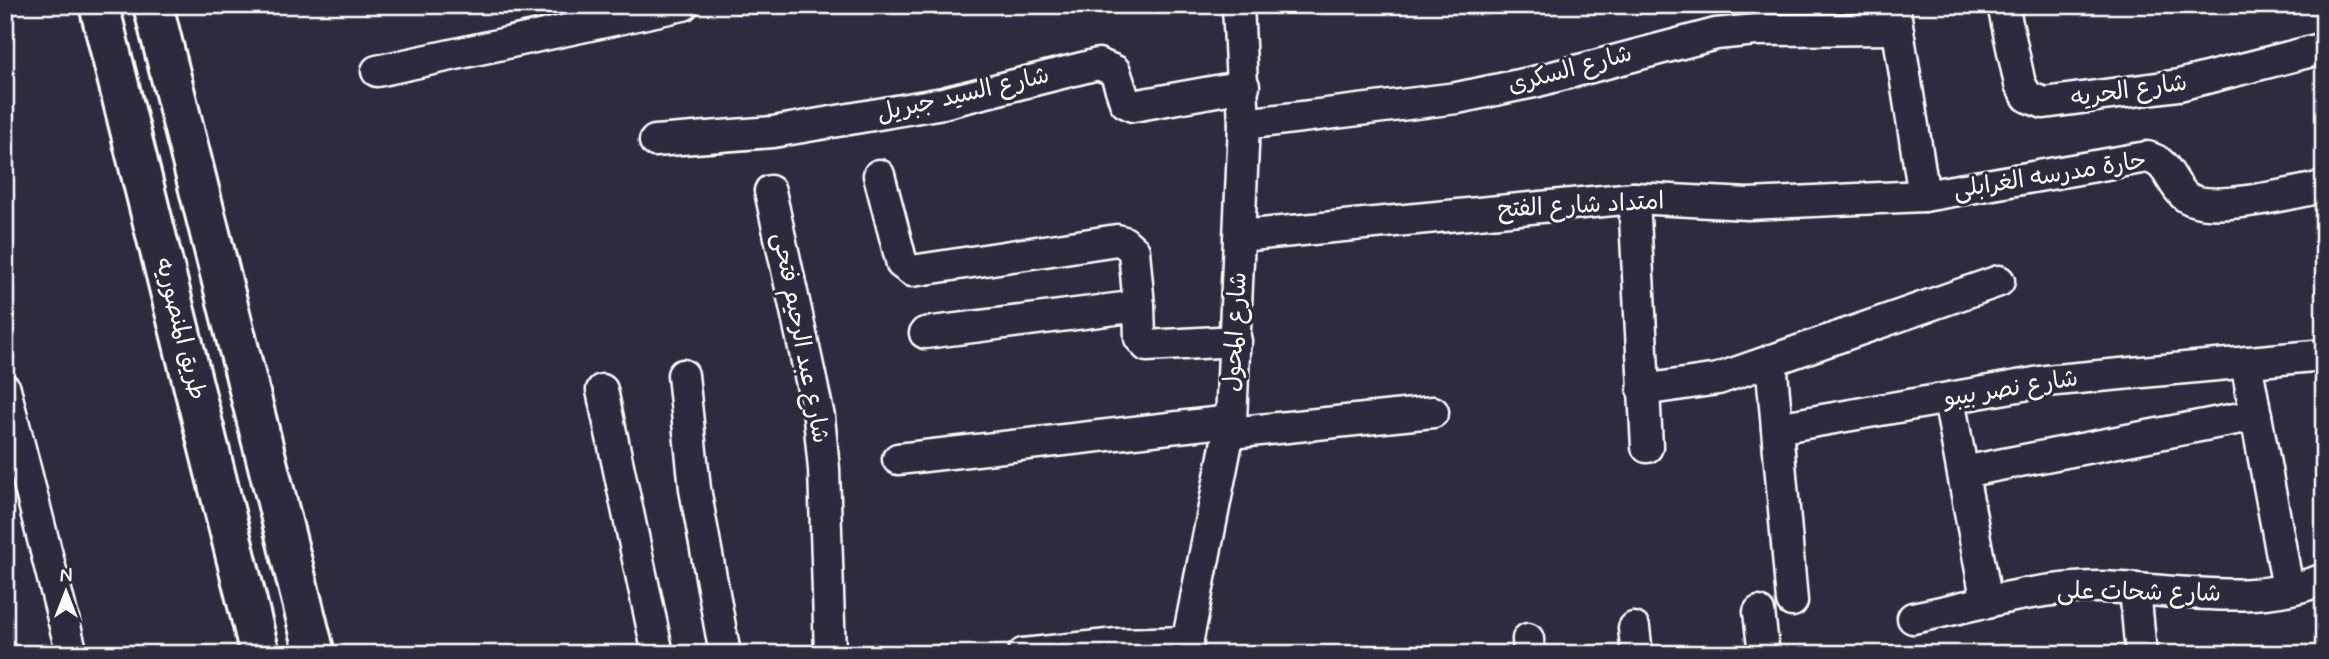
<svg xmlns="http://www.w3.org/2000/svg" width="2329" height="659" font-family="Mynerve,'Playpen Sans Arabic',sans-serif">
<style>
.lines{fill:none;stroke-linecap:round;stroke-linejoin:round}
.minor-casing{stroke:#fff;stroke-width:35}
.secondary-casing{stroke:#fff;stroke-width:44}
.minor{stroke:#2f2a3d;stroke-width:30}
.secondary{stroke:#2f2a3d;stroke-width:38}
.labels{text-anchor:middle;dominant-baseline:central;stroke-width:6;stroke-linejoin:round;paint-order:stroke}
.street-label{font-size:24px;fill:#fff;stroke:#2f2a3d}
</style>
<rect width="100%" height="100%" fill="#2f2a3d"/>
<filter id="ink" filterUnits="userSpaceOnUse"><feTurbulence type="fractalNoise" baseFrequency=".0143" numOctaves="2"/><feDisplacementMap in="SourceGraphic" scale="14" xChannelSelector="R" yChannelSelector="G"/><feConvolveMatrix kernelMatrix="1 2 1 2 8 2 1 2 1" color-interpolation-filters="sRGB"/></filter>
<g filter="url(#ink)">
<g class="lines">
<defs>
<g id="minor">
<path d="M1894 5 1924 196"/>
<path d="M2003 5 2020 84 2028 97 2044 103 2179 85 2324 48"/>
<path d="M377 71 683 5"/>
<path d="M1244 124 1457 98 1534 82 1716 34 1756 30 1897 29"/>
<path d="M655 141 773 132 943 103 1098 64 1115 71 1125 102 1133 106 1244 86"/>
<path d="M879 175 902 264 912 271 1117 240 1124 242 1134 251 1139 306"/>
<path d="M770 191 819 417 824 469 830 654"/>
<path d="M1634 198 1647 447"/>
<path d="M1240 236 1634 198 1748 204 1924 196 2147 157C2169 162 2169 181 2184 195 2206 216 2294 192 2324 187"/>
<path d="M925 333 1139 306 1140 338 1147 346 1236 341"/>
<path d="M1771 360 1792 601"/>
<path d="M2246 362 2288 588"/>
<path d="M683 375 695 489 725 654"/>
<path d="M5 389 72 654"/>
<path d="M602 390 658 654"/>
<path d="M1643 390 1718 379 1999 281"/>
<path d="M1949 399 1987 603"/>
<path d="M1777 428 2046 381 2324 355"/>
<path d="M1230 433 1433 412"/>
<path d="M898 459 1231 421"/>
<path d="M1963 472 2256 415"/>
<path d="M2135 589 2141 654"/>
<path d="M1759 612 1764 654"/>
<path d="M1913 618C1973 606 2036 587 2097 587 2171 588 2252 608 2324 579"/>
<path d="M1634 628 1637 654"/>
<path d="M1528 639 1529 654"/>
<path d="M1023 654 1117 644 1188 642"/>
<path d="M1185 654 1231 421 1244 124 1238 5"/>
</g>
<g id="secondary">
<path d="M99 5 260 654"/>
<path d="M153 5 315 654"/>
</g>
</defs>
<use href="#minor" class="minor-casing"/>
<use href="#secondary" class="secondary-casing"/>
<use href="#minor" class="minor"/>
<use href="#secondary" class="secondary"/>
</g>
</g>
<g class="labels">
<g class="street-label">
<text transform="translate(1570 70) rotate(-15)">شارع السكرى</text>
<text transform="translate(2129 91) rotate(-8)">شارع الحريه</text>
<text transform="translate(963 95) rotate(-13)">شارع السيد جبريل</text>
<text transform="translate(2050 176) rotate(-9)">حارة مدرسه الغرابلى</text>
<text transform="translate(1581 206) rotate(-3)">امتداد شارع الفتح</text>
<text transform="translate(180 329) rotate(76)">طريق المنصوريه</text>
<text transform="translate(1236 332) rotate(-87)">شارع المحول</text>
<text transform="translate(800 338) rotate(79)">شارع عبد الرحيم فتحى</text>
<text transform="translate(2011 389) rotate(-9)">شارع نصر بيبو</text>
<text transform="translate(2139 593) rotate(1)">شارع شحات على</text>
</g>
</g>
<rect width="2329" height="659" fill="none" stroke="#2f2a3d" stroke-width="28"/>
<rect x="14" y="14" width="2301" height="631" fill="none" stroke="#fff" stroke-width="2.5" filter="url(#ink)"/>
<g transform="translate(66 592)" stroke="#2f2a3d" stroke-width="5" paint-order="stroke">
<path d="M0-5L12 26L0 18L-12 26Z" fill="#ffffff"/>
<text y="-10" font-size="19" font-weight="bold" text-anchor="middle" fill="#ffffff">N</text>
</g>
</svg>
